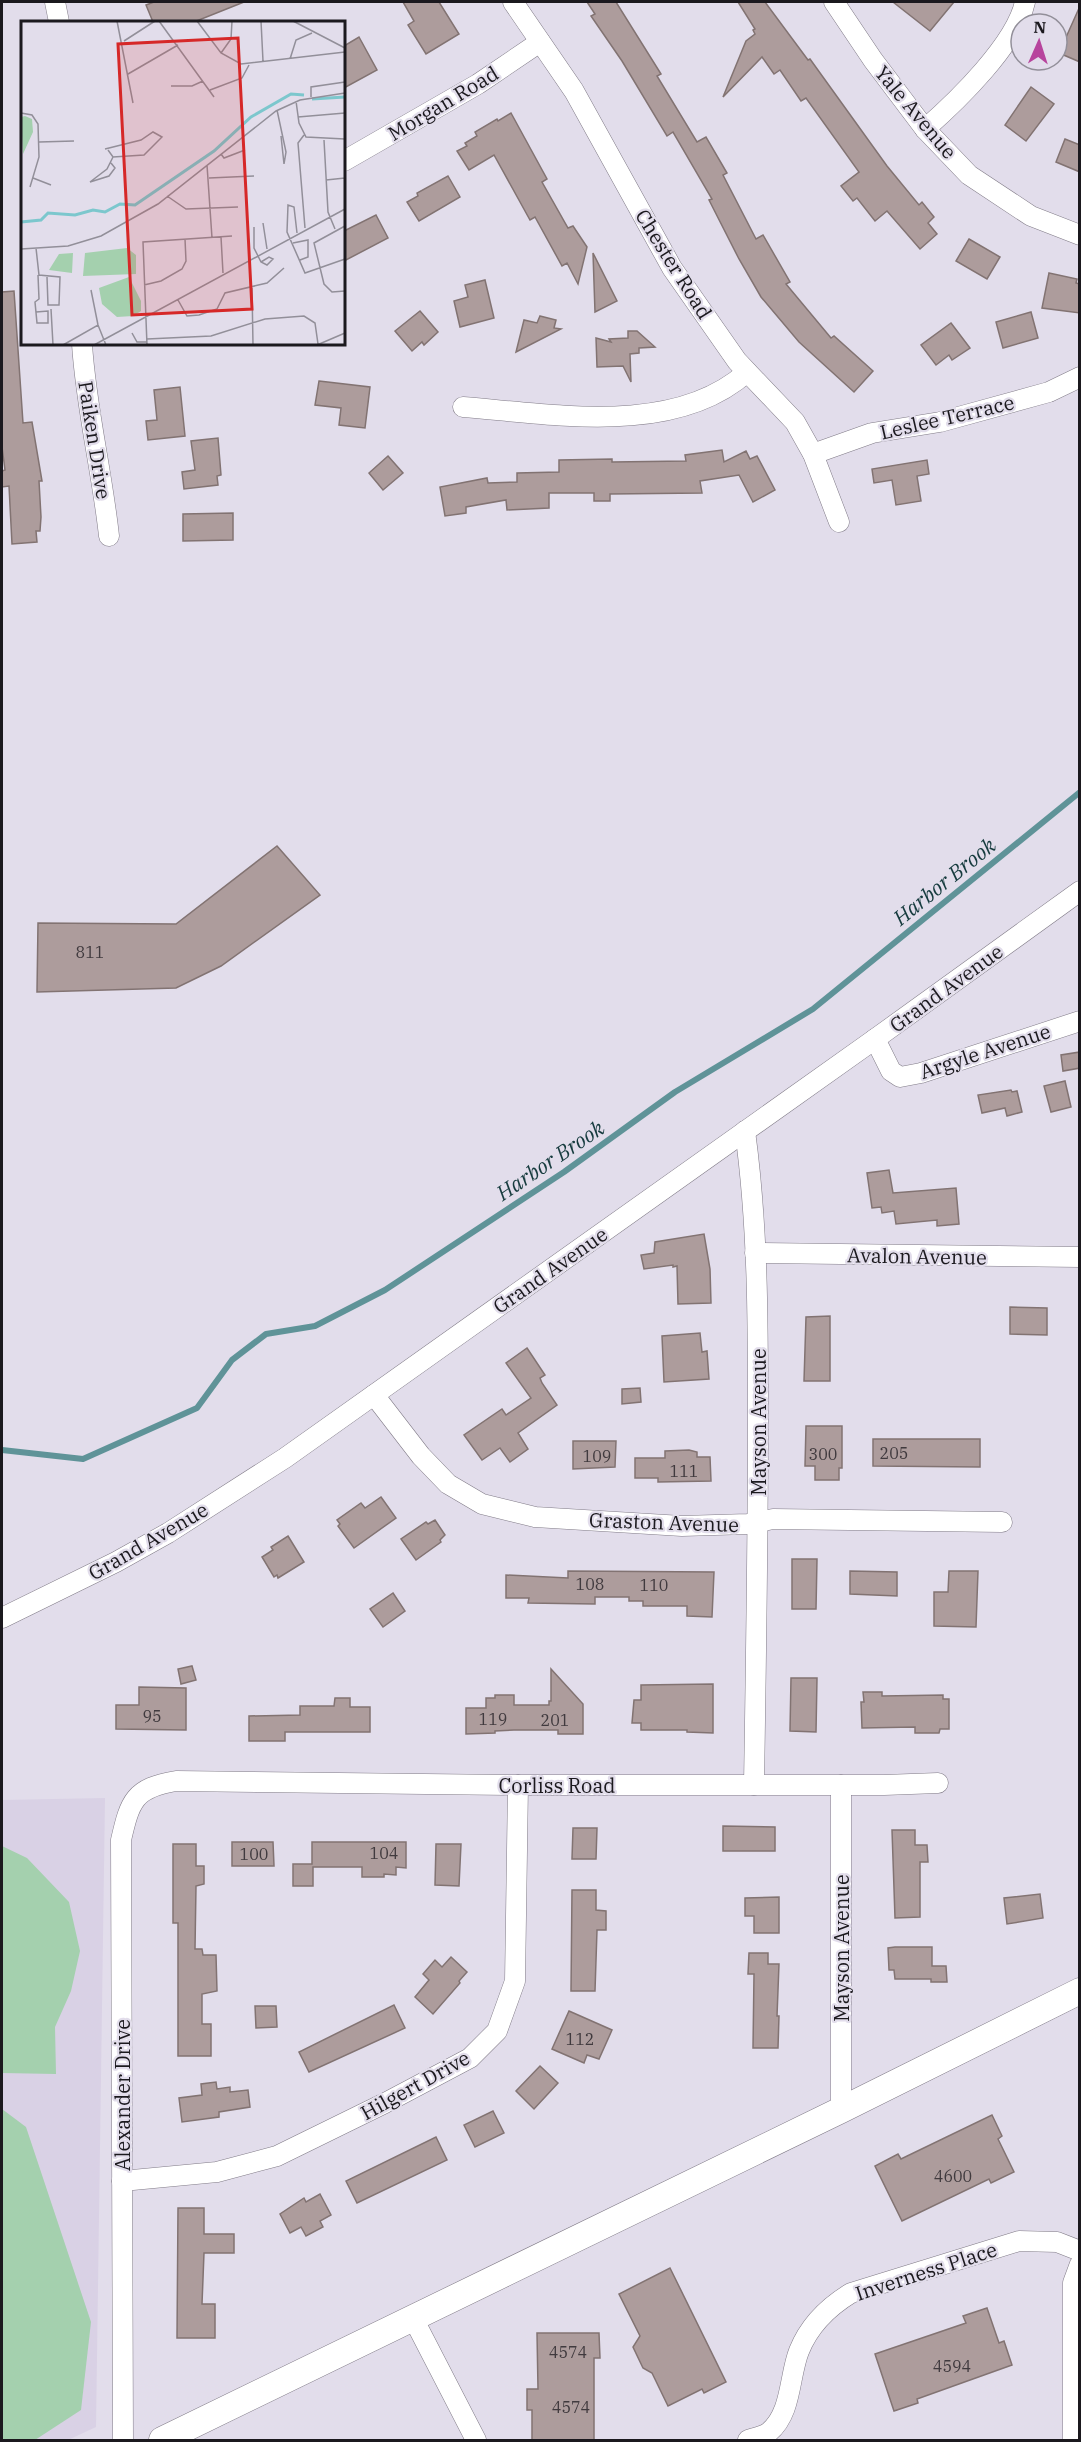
<svg xmlns="http://www.w3.org/2000/svg" width="1081" height="2442" font-family="'IBM Plex Serif',serif">
<style>
.built{fill:#d9d1e5}
.green{fill:#a4d0ae}
.lines{fill:none;stroke-linecap:round;stroke-linejoin:round}
.stream{stroke:#5f9398;stroke-width:6}
.building{fill:#ad9c9c;stroke:#827372;stroke-width:1.5}
.minor-casing{stroke:#807b87;stroke-width:21}
.major-casing{stroke:#807b87;stroke-width:27}
.minor{stroke:#fff;stroke-width:20}
.major{stroke:#fff;stroke-width:26}
.labels{text-anchor:middle;dominant-baseline:central;stroke-width:4.5;stroke-linejoin:round;paint-order:stroke}
.number-label{font-size:16px;fill:#403a3e}
.street-label{font-size:20px;fill:#1b191e;stroke:#e2ddeb}
.water-label{font-size:21px;font-style:italic;fill:#163b3e;stroke:#e2ddeb}
.inset-river{fill:none;stroke:#7cc7cd;stroke-width:3}
.inset-road{fill:none;stroke:#928f99;stroke-width:1.5}
.view{fill:#d62828;fill-opacity:0.15;stroke:#d62828;stroke-width:3}
.inset-edge{fill:none;stroke:#1b191e;stroke-width:3}
</style>
<rect width="100%" height="100%" fill="#e2ddeb"/>
<path class="built" d="M105 1798 96 2427 68 2440H2V1800Z"/>
<g class="green">
<path d="M2 1846 27 1858 69 1902 80 1951 71 1991 55 2027 56 2074 2 2073Z"/>
<path d="M2 2109 26 2127 91 2322 81 2410 35 2440H2Z"/>
</g>
<g class="lines">
<path class="stream" d="M2 1450 83 1459 197 1408 232 1360 266 1334 315 1326 385 1290 564 1172 675 1092 813 1009 1080 792"/>
</g>
<g class="building">
<path d="M154 2H244L194 22H153L146 5Z"/>
<path d="M403 2H439L459 34 426 54 408 25 414 21Z"/>
<path d="M587 2H616L661 74 657 76 697 142 706 137 727 173 723 175 756 239 763 235 790 282 786 284 831 338 834 336 873 371 854 392 799 342 761 297 739 259 709 200 712 199 673 132 667 136 622 61 591 16 595 14Z"/>
<path d="M738 2H765L808 60 810 59 887 166 919 205 922 202 934 217 928 223 937 234 920 249 887 211 875 221 857 198 853 201 841 186 859 172 806 98 801 101 780 70 774 74 762 57 723 97 746 41 755 34 753 30 755 29Z"/>
<path d="M893 2H954L930 31Z"/>
<path d="M1080 6V62L1059 53Z"/>
<path d="M359 37 377 70 344 88V46Z"/>
<path d="M1031 87 1054 104 1026 141 1005 125Z"/>
<path d="M511 113 547 179 542 182 568 228 573 226 587 247 578 284 567 263 562 266 535 217 530 220 494 155 469 170 457 151 467 146 465 143 477 136 475 132 497 119 498 121Z"/>
<path d="M1065 139 1080 145V172L1056 162Z"/>
<path d="M448 176 460 197 419 221 407 202 418 196 417 193Z"/>
<path d="M376 215 388 238 344 261V231Z"/>
<path d="M969 239 1000 257 987 279 956 261Z"/>
<path d="M593 253 617 301 595 312Z"/>
<path d="M1049 273 1077 279 1076 283 1080 284V313L1042 308Z"/>
<path d="M485 280 494 318 460 327 454 301 468 297 465 285Z"/>
<path d="M14 291 23 423 32 422 42 481H39L41 517 40 531H36L37 542 12 544 9 486 2 487V471L5 470 2 447V292Z"/>
<path d="M420 311 438 332 424 345 422 342 412 351 395 331Z"/>
<path d="M1031 312 1038 338 1003 348 996 322Z"/>
<path d="M540 316 556 320 554 328 561 329 516 352 524 320 537 323Z"/>
<path d="M951 323 970 348 952 360 949 355 936 365 921 345Z"/>
<path d="M628 331H637L655 347 639 348V353L630 354 631 382 623 366 597 367 596 338 611 342 609 339 628 338Z"/>
<path d="M319 381 370 387 365 428 339 425 341 408 315 405Z"/>
<path d="M180 387 185 436 148 440 146 421 157 420 154 390Z"/>
<path d="M218 438 221 475 217 476 218 485 184 489 182 472 195 470 191 441Z"/>
<path d="M722 450 724 462 746 451 750 459 757 456 775 490 753 502 739 475 700 481 702 493 610 494V501H594V493H549V508L507 510 506 500 466 507V513L445 516 440 487 487 478 488 483 517 482V473L559 472V460L612 459V462L686 461 685 455Z"/>
<path d="M388 456 403 473 383 490 369 473Z"/>
<path d="M927 460 929 474 917 476 921 501 896 505 892 480 874 483 872 469Z"/>
<path d="M233 513V540L183 541V514Z"/>
<path d="M277 846 320 895 221 966 176 988 37 992 38 923 176 924Z"/>
<path d="M1080 1052V1068L1063 1071 1061 1055Z"/>
<path d="M1065 1081 1071 1107 1051 1112 1044 1086Z"/>
<path d="M1011 1090 1012 1092 1017 1091 1022 1112 1007 1116 1005 1108 982 1113 978 1095Z"/>
<path d="M889 1170 893 1193 956 1188 959 1224 937 1226V1220L896 1224 894 1211 882 1213 881 1207 872 1208 867 1173Z"/>
<path d="M704 1234 710 1269 711 1303 678 1304 677 1266 673 1267V1265L644 1269 641 1255 654 1253 655 1242Z"/>
<path d="M1010 1307 1047 1308V1335L1010 1334Z"/>
<path d="M830 1316V1381H804L806 1317Z"/>
<path d="M700 1333 702 1352 707 1351 709 1379 664 1382 662 1336Z"/>
<path d="M527 1348 545 1375 540 1378 542 1383 557 1405 518 1433 528 1449 510 1462 500 1448 482 1460 464 1435 502 1409 506 1415 531 1398 506 1363Z"/>
<path d="M640 1388 641 1402 622 1404V1389Z"/>
<path d="M806 1426H842V1468H839V1480H815V1466H805Z"/>
<path d="M873 1439H980V1467L873 1466Z"/>
<path d="M573 1441H616L615 1467 573 1469Z"/>
<path d="M689 1450 697 1452V1457H710L711 1481 658 1482V1478H635V1458H665V1451Z"/>
<path d="M381 1497 396 1518 354 1548 338 1526 340 1524 337 1520 361 1503 365 1508Z"/>
<path d="M435 1520 445 1535 440 1540 441 1542 416 1560 401 1539 426 1522 428 1524Z"/>
<path d="M288 1536 304 1562 278 1578 277 1575 274 1577 262 1557 273 1550 271 1547Z"/>
<path d="M792 1559H817L816 1609H792Z"/>
<path d="M568 1571 714 1572 712 1617 687 1616V1606H643V1601H629V1597H595V1604L528 1603 529 1598H506V1575L568 1578Z"/>
<path d="M850 1571 897 1572V1596L850 1594Z"/>
<path d="M949 1571H978L976 1627 934 1626V1592H948Z"/>
<path d="M393 1593 405 1611 383 1627 370 1609Z"/>
<path d="M192 1666 196 1680 181 1684 178 1669Z"/>
<path d="M551 1669 583 1704V1734H558V1730H514L495 1731V1733L466 1734V1708H486V1698H495V1695H514V1705H549V1701H551Z"/>
<path d="M791 1678H817L816 1732 790 1731Z"/>
<path d="M713 1684V1733L687 1732V1730H641V1723H632L634 1700H641V1685Z"/>
<path d="M139 1687 186 1688V1730L116 1729V1705H139Z"/>
<path d="M863 1692H882V1696L943 1695V1699H949V1729H940L939 1733H915V1727L862 1728 861 1702H864Z"/>
<path d="M335 1698H350V1707H370V1732H285V1741H249V1716L300 1715V1706H334Z"/>
<path d="M723 1826 775 1827V1851H723Z"/>
<path d="M573 1828H597L596 1859H572Z"/>
<path d="M892 1830H915V1845H927L928 1862H920V1917L895 1918Z"/>
<path d="M232 1842H273L274 1866H232Z"/>
<path d="M312 1842H406V1868L396 1867V1875L384 1874V1877H362V1867H313V1886H293V1864H312Z"/>
<path d="M173 1844H196V1866H204V1884L196 1886 195 1949H202L203 1955H216L217 1991 202 1994V2024H211V2056H178V1923H173Z"/>
<path d="M436 1844H461L459 1886 435 1885Z"/>
<path d="M572 1890H596V1910L606 1911V1930H597L595 1991H571Z"/>
<path d="M1040 1894 1043 1918 1007 1924 1004 1898Z"/>
<path d="M779 1897V1933H754V1916H745V1898Z"/>
<path d="M895 1947H932V1966H946L947 1982H931V1979H895L894 1970H889L888 1948Z"/>
<path d="M749 1953H768V1964H779L777 2016H779L778 2048H753L754 1974H748Z"/>
<path d="M451 1957 467 1972 459 1981 460 1983 433 2014 415 1997 429 1980 423 1974 435 1960 442 1967Z"/>
<path d="M394 2005 405 2028 309 2072 299 2052Z"/>
<path d="M255 2006H276L277 2027 256 2028Z"/>
<path d="M569 2011 612 2030 599 2059 587 2055 584 2063 552 2049Z"/>
<path d="M540 2066 558 2083 534 2109 516 2091Z"/>
<path d="M216 2082 217 2089 230 2087V2092L248 2090 250 2107 219 2112V2117L182 2122 179 2098 202 2095 201 2084Z"/>
<path d="M493 2111 504 2133 475 2147 464 2125Z"/>
<path d="M992 2115 1002 2136 998 2139 1014 2172 991 2183 989 2179 902 2221 875 2166 898 2154 901 2159Z"/>
<path d="M436 2137 447 2160 357 2203 346 2181Z"/>
<path d="M320 2194 331 2215 320 2221 323 2227 306 2236 301 2227 290 2233 280 2214 304 2198 306 2202Z"/>
<path d="M178 2208H204V2234H234V2253H204L202 2304H215V2338H177Z"/>
<path d="M670 2268 726 2382 704 2393 702 2389 668 2406 652 2373 643 2368 633 2347 640 2336 619 2294Z"/>
<path d="M987 2308 999 2343 1004 2341 1012 2365 917 2399 918 2403 894 2411 875 2354 966 2323 963 2316Z"/>
<path d="M537 2333H599L600 2358H594V2440H532V2410H527V2389H538Z"/>
</g>
<g class="lines">
<defs>
<g id="minor">
<path d="M55 2 59 22"/>
<path d="M513 2 574 91 672 268 737 361 795 422 813 454 839 522"/>
<path d="M834 2 873 60 925 129 969 175 1031 216 1080 235"/>
<path d="M925 129C957 101 1016 44 1025 2"/>
<path d="M344 161 478 84 540 42"/>
<path d="M82 344C86 408 102 471 109 536"/>
<path d="M463 407C552 414 675 437 747 372"/>
<path d="M813 454 872 433 940 422 1049 392 1080 377"/>
<path d="M875 1039 891 1071 900 1077 921 1073 1080 1021"/>
<path d="M745 1131C758 1226 758 1322 758 1417 758 1540 756 1662 754 1785"/>
<path d="M755 1253 1080 1257"/>
<path d="M374 1395 421 1456 448 1484 482 1504 535 1517 682 1526 748 1524 773 1519 1002 1522"/>
<path d="M2 1618 116 1562 168 1533 285 1458 875 1039 1080 891"/>
<path d="M841 2110V1785"/>
<path d="M122 2181 217 2172 277 2156 385 2103 470 2058 497 2031 515 1981 518 1785"/>
<path d="M413 2318 476 2440"/>
<path d="M123 2440 121 1840C130 1801 134 1788 176 1781L518 1785H884L938 1783"/>
<path d="M748 2440C754 2438 764 2436 769 2432 792 2413 789 2376 799 2351 809 2326 828 2307 851 2293L1019 2241 1057 2242 1080 2251"/>
<path d="M1073 2440V2283L1080 2264"/>
</g>
<path id="major" d="M162 2440 841 2110 1080 1991"/>
</defs>
<use href="#minor" class="minor-casing"/>
<use href="#major" class="major-casing"/>
<use href="#minor" class="minor"/>
<use href="#major" class="major"/>
</g>
<g class="labels">
<g class="number-label">
<text x="90" y="952">811</text>
<text x="894" y="1453">205</text>
<text x="823" y="1454">300</text>
<text x="597" y="1456">109</text>
<text x="684" y="1471">111</text>
<text x="590" y="1584">108</text>
<text x="654" y="1585">110</text>
<text x="152" y="1716">95</text>
<text x="493" y="1719">119</text>
<text x="555" y="1720">201</text>
<text x="384" y="1853">104</text>
<text x="254" y="1854">100</text>
<text x="580" y="2039">112</text>
<text x="953" y="2176">4600</text>
<text x="568" y="2352">4574</text>
<text x="952" y="2366">4594</text>
<text x="571" y="2407">4574</text>
</g>
<g class="street-label">
<text transform="translate(443 103) rotate(-31)">Morgan Road</text>
<text transform="translate(916 112) rotate(50)">Yale Avenue</text>
<text transform="translate(674 264) rotate(58)">Chester Road</text>
<text transform="translate(947 417) rotate(-13)">Leslee Terrace</text>
<text transform="translate(95 440) rotate(81)">Paiken Drive</text>
<text transform="translate(946 988) rotate(-36)">Grand Avenue</text>
<text transform="translate(985 1051) rotate(-18)">Argyle Avenue</text>
<text transform="translate(917 1256) rotate(1)">Avalon Avenue</text>
<text transform="translate(550 1270) rotate(-35)">Grand Avenue</text>
<text transform="translate(758 1422) rotate(-90)">Mayson Avenue</text>
<text transform="translate(664 1522) rotate(2)">Graston Avenue</text>
<text transform="translate(148 1541) rotate(-30)">Grand Avenue</text>
<text x="557" y="1785">Corliss Road</text>
<text transform="translate(841 1948) rotate(-90)">Mayson Avenue</text>
<text transform="translate(415 2085) rotate(-29)">Hilgert Drive</text>
<text transform="translate(122 2095) rotate(-90)">Alexander Drive</text>
<text transform="translate(926 2271) rotate(-18)">Inverness Place</text>
</g>
<g class="water-label">
<text transform="translate(944 881) rotate(-39)">Harbor Brook</text>
<text transform="translate(550 1160) rotate(-34)">Harbor Brook</text>
</g>
</g>
<g transform="translate(21 21)">
<rect width="324" height="324" fill="#e2ddeb"/>
<path d="M4 95 11 98 12 111 2 133 0 96ZM106 227 115 234V253L62 255 64 232ZM52 232 51 252 28 249 38 233ZM108 256 120 280V290L112 295 96 296 81 283 78 267Z" fill="#a4d0ae"/>
<path class="inset-river" d="M291 78 324 76M0 201 20 199 27 192 54 194 72 189 84 191 99 183 114 184 193 130 230 96 270 73 283 74"/>
<path class="inset-road" d="M96 0 112 82M138 0 193 76M176 0 200 32 220 43 324 31M240 0 242 40M272 0 324 27M103 20 134 0M200 32 210 18 211 0M269 38 275 19 291 12M107 53 157 24M150 65H171L182 60M189 69 221 57 228 44M290 76V66L324 61M275 80 278 102 285 116 324 118M256 89 265 131 263 143 260 115M0 92 11 94 17 103 18 136 9 166M277 96 324 92M283 114 277 122 284 207M303 119 307 191 314 208M18 121 53 120M84 128 120 119 132 111 141 116 123 134 92 136 87 129M324 131V163M200 133 203 137 224 129M90 142 94 147 88 155 69 161 86 148 92 136M186 144 191 217M12 157 30 164M188 157 233 155M305 159 324 157M146 175 165 188 217 186M242 202 246 228M324 205 293 222 303 263 311 271 324 270M233 206V227L240 241 246 244 252 238 248 236 240 241M276 212 273 186 267 184 266 211 284 252 324 238M200 216 202 252M272 222 287 219V236L279 239M15 227 18 254 39 256 38 284H27L26 256M0 228 47 225 80 215 137 183 255 90 279 79 324 72M123 264 140 260 161 248 165 240 164 218M231 267 232 324M70 269 77 304M157 279 166 295 178 294 196 288 204 272 246 262 263 247M30 288 32 324M15 291 27 290V302H16L14 281 18 278 17 254M111 312 116 321H126M126 318 190 315 244 298 283 295 294 302 297 323M42 324 77 304 85 324M73 324 324 188M126 324 122 221 211 215M296 324 324 312"/>
<path class="view" d="M217 17 231 288 111 294 97 23Z"/>
<rect width="324" height="324" class="inset-edge"/>
</g>
<rect width="1081" height="2442" fill="none" stroke="#1b191e" stroke-width="6"/>
<g transform="translate(1039 42) rotate(3)"><circle r="28" fill="#e2ddeb" stroke="#928f99" stroke-width="1.5"/>
<path d="M0-4.5L10 22L0 15L-10 22Z" fill="#b7449d"/>
<text y="-9" font-size="16" font-weight="bold" text-anchor="middle" fill="#1b191e">N</text>
</g>
</svg>
